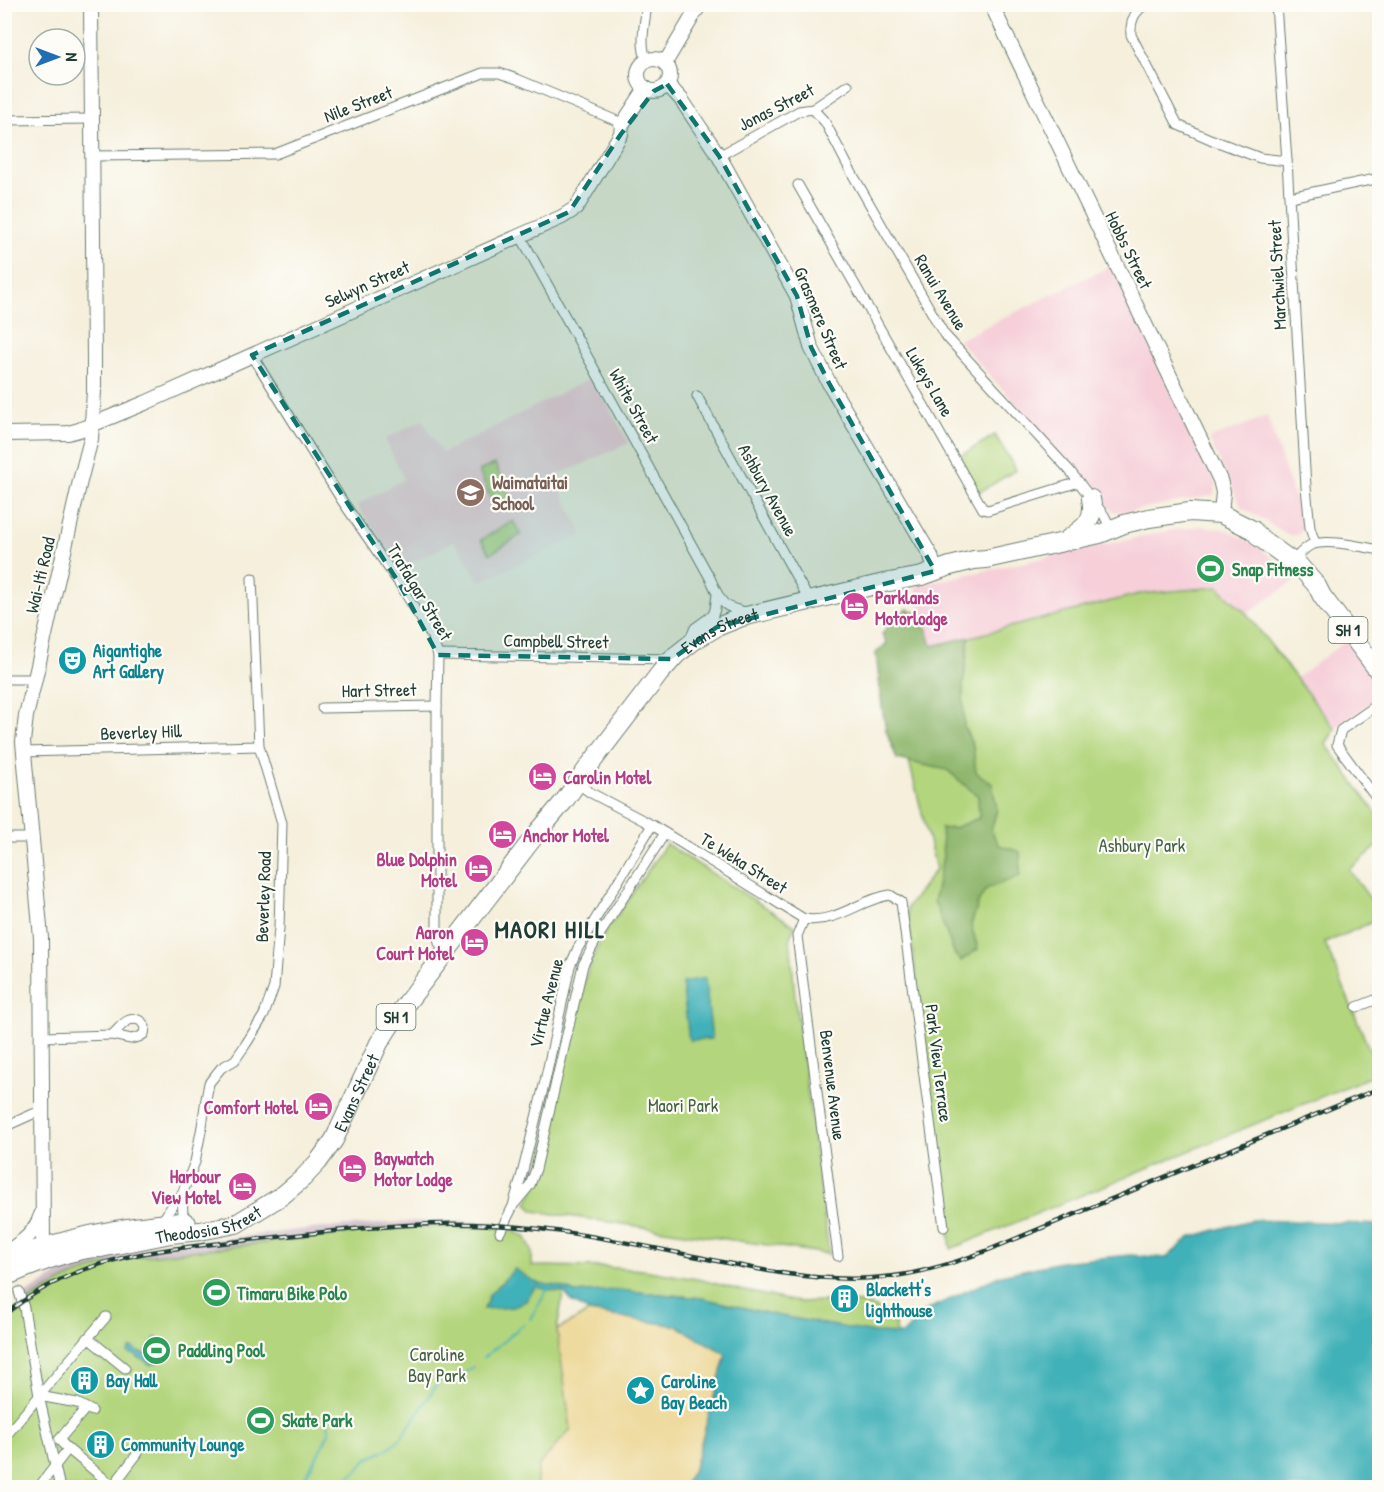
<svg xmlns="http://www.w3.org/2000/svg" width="1384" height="1492" font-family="'Patrick Hand',sans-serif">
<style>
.built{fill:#f6cfd9}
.industrial{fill:#d1bdcb}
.green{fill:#b3d57d;stroke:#698958;stroke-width:1.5}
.forest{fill:#8eb66c;stroke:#567a50;stroke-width:1.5}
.sand{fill:#eeda9e;stroke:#868c69;stroke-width:1.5}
.water{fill:#40b1b8;stroke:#307776;stroke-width:1.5}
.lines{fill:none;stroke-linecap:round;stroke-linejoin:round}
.stream{stroke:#40b1b8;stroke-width:2}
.street-casing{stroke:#6a7b6f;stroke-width:11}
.secondary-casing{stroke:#6a7b6f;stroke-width:16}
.highway-casing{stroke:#6a7b6f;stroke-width:20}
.street{stroke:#fff;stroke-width:9}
.secondary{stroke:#fff;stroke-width:14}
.highway{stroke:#fff;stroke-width:18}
.rail-casing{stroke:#1f3d34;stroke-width:4.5}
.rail{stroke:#fdfcf7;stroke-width:2;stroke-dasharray:7;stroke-linecap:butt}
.marked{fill:#0f766e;fill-opacity:0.2;stroke:#0f766e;stroke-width:4.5;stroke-dasharray:12 8;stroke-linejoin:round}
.labels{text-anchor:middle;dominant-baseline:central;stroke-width:4.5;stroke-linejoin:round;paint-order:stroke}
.shield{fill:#fdfcf7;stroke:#62766e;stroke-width:1.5}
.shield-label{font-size:16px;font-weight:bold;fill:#1f3d34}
.street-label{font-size:18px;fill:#1f3d34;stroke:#fdfcf7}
.education-label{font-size:18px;font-weight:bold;fill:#785e54;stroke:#fdfcf7;text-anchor:start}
.leisure-label{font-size:18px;font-weight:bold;fill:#27864d;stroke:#fdfcf7;text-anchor:start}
.hotel-label{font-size:18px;font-weight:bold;fill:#b23c85;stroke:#fdfcf7;text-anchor:start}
.culture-label{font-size:18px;font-weight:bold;fill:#0d838f;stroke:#fdfcf7;text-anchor:start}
.park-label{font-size:18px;fill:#446346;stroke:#fdfcf7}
.district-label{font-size:24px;font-weight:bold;letter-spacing:1.5px;fill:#1f3d34;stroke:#fdfcf7}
</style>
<rect width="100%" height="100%" fill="#fdfcf7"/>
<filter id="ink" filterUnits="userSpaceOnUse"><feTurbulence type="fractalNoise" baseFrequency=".0167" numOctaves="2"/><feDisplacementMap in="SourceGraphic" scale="12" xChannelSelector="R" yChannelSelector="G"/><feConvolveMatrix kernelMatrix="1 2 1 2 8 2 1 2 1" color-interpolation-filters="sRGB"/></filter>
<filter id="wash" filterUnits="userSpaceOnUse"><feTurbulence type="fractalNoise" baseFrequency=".008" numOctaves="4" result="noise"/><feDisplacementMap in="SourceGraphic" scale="24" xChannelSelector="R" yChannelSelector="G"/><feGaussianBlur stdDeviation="1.35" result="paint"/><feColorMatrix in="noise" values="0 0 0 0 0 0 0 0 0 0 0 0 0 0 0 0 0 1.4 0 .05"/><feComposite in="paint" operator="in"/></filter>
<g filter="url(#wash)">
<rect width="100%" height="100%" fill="#f5efdc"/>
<g class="built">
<path d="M1111 266 1216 483V488L1213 495 1126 512H1114L958 340Z"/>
<path d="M593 377 629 443 554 477 583 535 480 582 454 541 401 569 357 505 404 479 385 439 423 420 442 453Z"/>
<path d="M1267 416 1303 523V527L1298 535H1289L1241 507 1209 439Z"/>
<path d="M1201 526 1228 530 1244 539 1261 549 1292 575 1296 580 1247 614 1218 587 1139 594 931 647 915 586 1163 532Z"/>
<path d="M1347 640 1379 684V696L1335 729 1296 678Z"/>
</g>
<path class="industrial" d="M418 1221 496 1222 494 1227H408L136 1257 110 1263 55 1285 26 1303 23 1296 68 1269 101 1258 131 1251 163 1246 298 1230Z"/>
<g class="green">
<path d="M995 435 1016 470 978 493 957 458Z"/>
<path d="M495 464 510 498 494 505 479 471Z"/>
<path d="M513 521 521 535 490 554 481 540Z"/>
<path d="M1218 587 1247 614 1335 729 1326 744 1379 817V845L1349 870 1379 911V919L1325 943 1379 1073 951 1249 907 908 936 869 884 661 931 647 1139 594Z"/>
<path d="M666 844 795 926 790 937 795 997 829 1254 534 1211 527 1203 536 1185 582 987 594 954 605 933Z"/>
<path d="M408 1227H494L507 1229 525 1236 532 1251V1266L602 1267 643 1270 702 1280 740 1290 797 1302 828 1301 862 1303 893 1315 897 1334 874 1333 775 1315 702 1298 617 1290 575 1293 564 1288 557 1330 571 1429 539 1465 536 1487 5 1488 4 1320C41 1288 88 1267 136 1257Z"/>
</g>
<path class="forest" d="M907 609 923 615 932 646 969 637 963 687 964 727 973 746 976 772 992 784 997 809 991 831 999 845 1020 852V876L986 889 979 901 971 925 978 949 961 961 955 955 934 901 943 856 941 829 954 828 979 818 978 796 947 770 897 759 886 730 882 707 876 653 887 644 882 634 895 618Z"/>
<path class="sand" d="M589 1312 677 1326 726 1354 694 1468 683 1487 536 1488 539 1465 571 1429 557 1330Z"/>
<g class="water">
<path d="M705 978 712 1039 689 1040 682 983Z"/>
<path d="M1251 1220 1323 1222 1379 1225V1487H683L694 1468 726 1354 677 1326 589 1312 572 1302 565 1293 535 1287 526 1301 514 1307 484 1309 489 1295 515 1269 530 1279 540 1284 559 1286 575 1293 617 1290 702 1298 775 1315 874 1333 903 1334 928 1309 1001 1275 1060 1262 1130 1255 1166 1258 1191 1237Z"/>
<path d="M155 1338H158L166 1342 167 1348 159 1362 151 1365 144 1360 138 1358 136 1355 129 1354 128 1352 130 1349 133 1348 139 1352 146 1354Z"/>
</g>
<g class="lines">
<g class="stream">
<path d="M530 1319 548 1289"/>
<path d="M483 1358 524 1324"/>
<path d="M242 1485 244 1488"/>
<path d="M298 1488 314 1462 329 1433 328 1416"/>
<path d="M327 1488 345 1480 357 1471 367 1459 388 1449 401 1438 440 1380 460 1376 473 1367"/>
</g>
</g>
</g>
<g filter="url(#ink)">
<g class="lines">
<defs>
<g id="street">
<path d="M1147 4C1134 11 1130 21 1131 35L1178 125 1210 139 1260 158 1287 161"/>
<path d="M1276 4 1287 161 1306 487 1310 528 1315 543"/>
<path d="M647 61C639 44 645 23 647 4"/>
<path d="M1378 90 1380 95"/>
<path d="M813 109 825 122 849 168 944 334 1070 471 1104 515 1111 529"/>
<path d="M4 120 92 119"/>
<path d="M92 156 275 154 483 73H499L517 79 617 121 622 125"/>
<path d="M719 156 799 111 813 109 848 85"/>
<path d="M798 185 983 509 988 510 1079 482"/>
<path d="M1290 197 1380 178"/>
<path d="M520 235 710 578C721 601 720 607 746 612"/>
<path d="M252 355 341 499 399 583 432 637 438 655 437 706V933L439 943 446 950"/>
<path d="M697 396 809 600"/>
<path d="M1293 561C1299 555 1304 548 1311 545 1328 538 1362 547 1380 550"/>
<path d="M689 641 695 628 713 615 715 609 717 594"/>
<path d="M438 655 672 659"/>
<path d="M4 679H35"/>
<path d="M1380 703 1341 730 1337 745 1380 803"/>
<path d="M322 708 437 706"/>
<path d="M23 752 259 746"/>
<path d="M577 783 591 793 652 825 804 919C837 924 860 899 890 895L901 902 944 1227"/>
<path d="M4 838H31"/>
<path d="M804 919 797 936 838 1256"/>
<path d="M1357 1007 1380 998"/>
<path d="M42 1037 112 1035 131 1039 139 1037 144 1034 145 1027 141 1021C127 1015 122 1026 112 1035"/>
<path d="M4 1127 33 1114 43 1111"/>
<path d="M182 1194 183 1215 191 1221"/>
<path d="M515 1203 530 1185 536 1169 583 965 596 940 665 833"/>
<path d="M161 1223 174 1203 182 1194 195 1162 202 1126 206 1099 209 1083 221 1068 235 1060 246 1044 264 1015 274 987 279 928 282 823 259 746 252 578"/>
<path d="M500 1232 513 1206 522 1174 545 1081 570 966 578 948 652 825"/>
<path d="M19 1292 24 1308 39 1396 60 1488"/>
<path d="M88 1338 106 1317"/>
<path d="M39 1396 77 1403 92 1411"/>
<path d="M4 1438 88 1338 125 1368"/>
<path d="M68 1449 59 1440 86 1408"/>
<path d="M38 1488 68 1449 113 1486 138 1453"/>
</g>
<g id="secondary">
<path d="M991 4 1220 480 1223 492 1221 514"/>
<circle cx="654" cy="75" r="16"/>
<path d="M665 63 700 4"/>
<path d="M667 84 681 99 719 156 797 296 811 347 829 383 931 556 935 571"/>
<path d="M4 434 68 433 79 430 145 403 562 217 576 208 581 200 621 134 622 125 646 88"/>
<path d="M4 1254C21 1242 34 1236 41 1215"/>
<path d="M46 1256 43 1238 41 938 23 742 26 716 35 679 80 481 91 439 94 391V357L91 4"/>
</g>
<g id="highway">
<path d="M1068 539C1084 528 1096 520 1091 499"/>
<path d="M4 1261C61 1239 121 1226 181 1222"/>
<path id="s1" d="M4 1277C29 1267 75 1247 101 1248L171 1234 200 1231 236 1224 283 1195 303 1178 318 1162 334 1140 379 1043 393 1021 534 837 565 800 589 766 660 673 676 655 695 640 717 627 742 617 884 583 922 576 950 566 974 560 986 559 1100 534 1124 524 1149 518 1190 512 1221 514 1253 530 1260 538 1289 559 1296 562 1317 586 1322 596 1380 673"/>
</g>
</defs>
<use href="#street" class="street-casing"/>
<use href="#secondary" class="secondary-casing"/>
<use href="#highway" class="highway-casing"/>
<use href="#street" class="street"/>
<use href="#secondary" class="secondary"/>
<use href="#highway" class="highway"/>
<defs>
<path id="rail" d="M4 1315C54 1275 109 1257 171 1249 219 1243 267 1238 315 1233 374 1227 433 1221 492 1225 558 1228 624 1242 689 1255 751 1268 809 1282 873 1278 914 1276 953 1264 991 1249L1380 1088"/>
</defs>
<use href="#rail" class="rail-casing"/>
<use href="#rail" class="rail"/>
</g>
</g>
<path class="marked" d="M667 84 719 156 797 296 811 347 829 383 935 571 717 627 672 659 438 655 399 583 252 355 569 212 621 134 654 91Z"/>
<defs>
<symbol id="school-disc" viewBox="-11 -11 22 22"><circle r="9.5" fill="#8d6e63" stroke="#fdfcf7"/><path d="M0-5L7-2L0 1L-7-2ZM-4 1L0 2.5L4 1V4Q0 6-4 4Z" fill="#fff"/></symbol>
<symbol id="stadium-disc" viewBox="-11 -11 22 22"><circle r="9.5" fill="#2e9e5b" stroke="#fdfcf7"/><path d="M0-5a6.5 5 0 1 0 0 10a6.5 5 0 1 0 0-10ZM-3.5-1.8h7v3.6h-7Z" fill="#fff"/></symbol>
<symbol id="hotel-disc" viewBox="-11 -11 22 22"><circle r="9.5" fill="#d1479c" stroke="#fdfcf7"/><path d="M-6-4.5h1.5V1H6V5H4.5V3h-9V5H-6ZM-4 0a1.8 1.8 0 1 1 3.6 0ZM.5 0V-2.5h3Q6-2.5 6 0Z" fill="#fff"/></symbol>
<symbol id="theatre-disc" viewBox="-11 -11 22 22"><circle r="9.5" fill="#0f9aa8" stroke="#fdfcf7"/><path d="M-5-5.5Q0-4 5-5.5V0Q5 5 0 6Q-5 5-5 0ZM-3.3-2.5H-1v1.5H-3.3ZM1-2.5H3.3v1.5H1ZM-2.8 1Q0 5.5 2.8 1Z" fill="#fff"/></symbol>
<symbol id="building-disc" viewBox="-11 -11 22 22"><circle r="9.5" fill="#0f9aa8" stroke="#fdfcf7"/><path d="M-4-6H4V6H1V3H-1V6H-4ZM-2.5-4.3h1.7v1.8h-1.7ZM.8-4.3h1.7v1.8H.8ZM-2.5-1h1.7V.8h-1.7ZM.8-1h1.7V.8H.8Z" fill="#fff"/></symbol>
<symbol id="sight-disc" viewBox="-11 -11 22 22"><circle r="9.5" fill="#0f9aa8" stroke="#fdfcf7"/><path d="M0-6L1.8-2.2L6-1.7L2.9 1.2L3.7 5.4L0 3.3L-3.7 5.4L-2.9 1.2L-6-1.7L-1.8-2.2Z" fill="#fff"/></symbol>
</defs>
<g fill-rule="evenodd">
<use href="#school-disc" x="454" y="476" width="33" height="33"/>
<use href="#stadium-disc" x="1194" y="552" width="33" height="33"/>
<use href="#hotel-disc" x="838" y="590" width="33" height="33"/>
<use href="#theatre-disc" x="56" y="644" width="33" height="33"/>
<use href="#hotel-disc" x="526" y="760" width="33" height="33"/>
<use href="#hotel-disc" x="486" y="818" width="33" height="33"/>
<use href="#hotel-disc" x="462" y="852" width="33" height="33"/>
<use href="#hotel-disc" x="458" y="926" width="33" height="33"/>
<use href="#hotel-disc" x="302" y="1090" width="33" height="33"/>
<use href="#hotel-disc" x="336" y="1152" width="33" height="33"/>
<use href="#hotel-disc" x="226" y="1170" width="33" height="33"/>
<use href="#stadium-disc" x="200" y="1276" width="33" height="33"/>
<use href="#building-disc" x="828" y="1282" width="33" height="33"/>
<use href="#stadium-disc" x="140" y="1334" width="33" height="33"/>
<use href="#building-disc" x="68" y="1364" width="33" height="33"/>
<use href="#sight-disc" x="624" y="1374" width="33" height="33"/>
<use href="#stadium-disc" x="244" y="1404" width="33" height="33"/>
<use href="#building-disc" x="84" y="1428" width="33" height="33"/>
</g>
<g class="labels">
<g class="shield">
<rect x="1328.5" y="617" width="39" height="26" rx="4.5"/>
<rect x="376.5" y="1004" width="39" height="26" rx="4.5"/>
</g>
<g class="shield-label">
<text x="1348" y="630">SH 1</text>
<text x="396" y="1017">SH 1</text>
</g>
<g class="street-label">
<text transform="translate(358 104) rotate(-21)">Nile Street</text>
<text transform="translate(776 107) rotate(-27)">Jonas Street</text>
<text transform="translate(1129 250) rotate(64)">Hobbs Street</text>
<text transform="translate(1277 275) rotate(-93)">Marchwiel Street</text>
<text transform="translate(367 284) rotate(-24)">Selwyn Street</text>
<text transform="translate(941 292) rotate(59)">Ranui Avenue</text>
<text transform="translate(821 318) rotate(67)">Grasmere Street</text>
<text transform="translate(930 382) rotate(60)">Lukeys Lane</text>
<text transform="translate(634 406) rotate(61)">White Street</text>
<text transform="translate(768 490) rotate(61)">Ashbury Avenue</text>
<text transform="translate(40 575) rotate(-77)">Wai-Iti Road</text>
<text transform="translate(420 592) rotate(59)">Trafalgar Street</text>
<text stroke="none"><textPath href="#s1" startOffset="1016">Evans Street</textPath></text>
<text transform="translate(556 641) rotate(1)">Campbell Street</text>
<text transform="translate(379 690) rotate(-1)">Hart Street</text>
<text transform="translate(141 732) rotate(-2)">Beverley Hill</text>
<text transform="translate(744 863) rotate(32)">Te Weka Street</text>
<text transform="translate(263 897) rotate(-88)">Beverley Road</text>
<text transform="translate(546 1003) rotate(-76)">Virtue Avenue</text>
<text transform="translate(939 1063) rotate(83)">Park View Terrace</text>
<text transform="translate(833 1085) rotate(83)">Benvenue Avenue</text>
<text stroke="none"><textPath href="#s1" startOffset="422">Evans Street</textPath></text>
<text stroke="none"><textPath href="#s1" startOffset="212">Theodosia Street</textPath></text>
</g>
<g class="education-label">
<text x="492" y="482">Waimataitai<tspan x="492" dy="21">School</tspan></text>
</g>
<g class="leisure-label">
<text x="1232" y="569">Snap Fitness</text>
<text x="237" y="1293">Timaru Bike Polo</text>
<text x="178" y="1350">Paddling Pool</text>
<text x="282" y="1420">Skate Park</text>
</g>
<g class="hotel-label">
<text x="875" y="597">Parklands<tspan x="875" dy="21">Motorlodge</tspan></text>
<text x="563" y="777">Carolin Motel</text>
<text x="523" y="835">Anchor Motel</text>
<text x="457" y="859" text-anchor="end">Blue Dolphin<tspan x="457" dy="21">Motel</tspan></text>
<text x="454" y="932" text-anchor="end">Aaron<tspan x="454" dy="21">Court Motel</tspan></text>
<text x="298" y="1107" text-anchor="end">Comfort Hotel</text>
<text x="374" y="1158">Baywatch<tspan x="374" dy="21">Motor Lodge</tspan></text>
<text x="221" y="1176" text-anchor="end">Harbour<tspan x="221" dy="21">View Motel</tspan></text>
</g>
<g class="culture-label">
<text x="93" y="650">Aigantighe<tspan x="93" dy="21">Art Gallery</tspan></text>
<text x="866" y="1289">Blackett's<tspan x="866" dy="21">lighthouse</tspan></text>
<text x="106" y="1380">Bay Hall</text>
<text x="661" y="1381">Caroline<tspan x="661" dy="21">Bay Beach</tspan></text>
<text x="121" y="1444">Community Lounge</text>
</g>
<g class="park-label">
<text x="1142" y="845">Ashbury Park</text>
<text x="683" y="1105">Maori Park</text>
<text x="437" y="1354">Caroline<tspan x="437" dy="21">Bay Park</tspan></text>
</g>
<g class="district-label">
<text x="550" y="929">MAORI HILL</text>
</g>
</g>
<rect width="1384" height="1492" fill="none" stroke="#fdfcf7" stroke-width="24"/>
<g transform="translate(57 57) rotate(90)"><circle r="28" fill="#fdfcf7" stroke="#a4b0a9" stroke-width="1.5"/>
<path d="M0-4.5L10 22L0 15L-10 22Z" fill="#1f6fb2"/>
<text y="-9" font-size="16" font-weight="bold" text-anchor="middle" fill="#1f3d34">N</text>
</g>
</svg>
